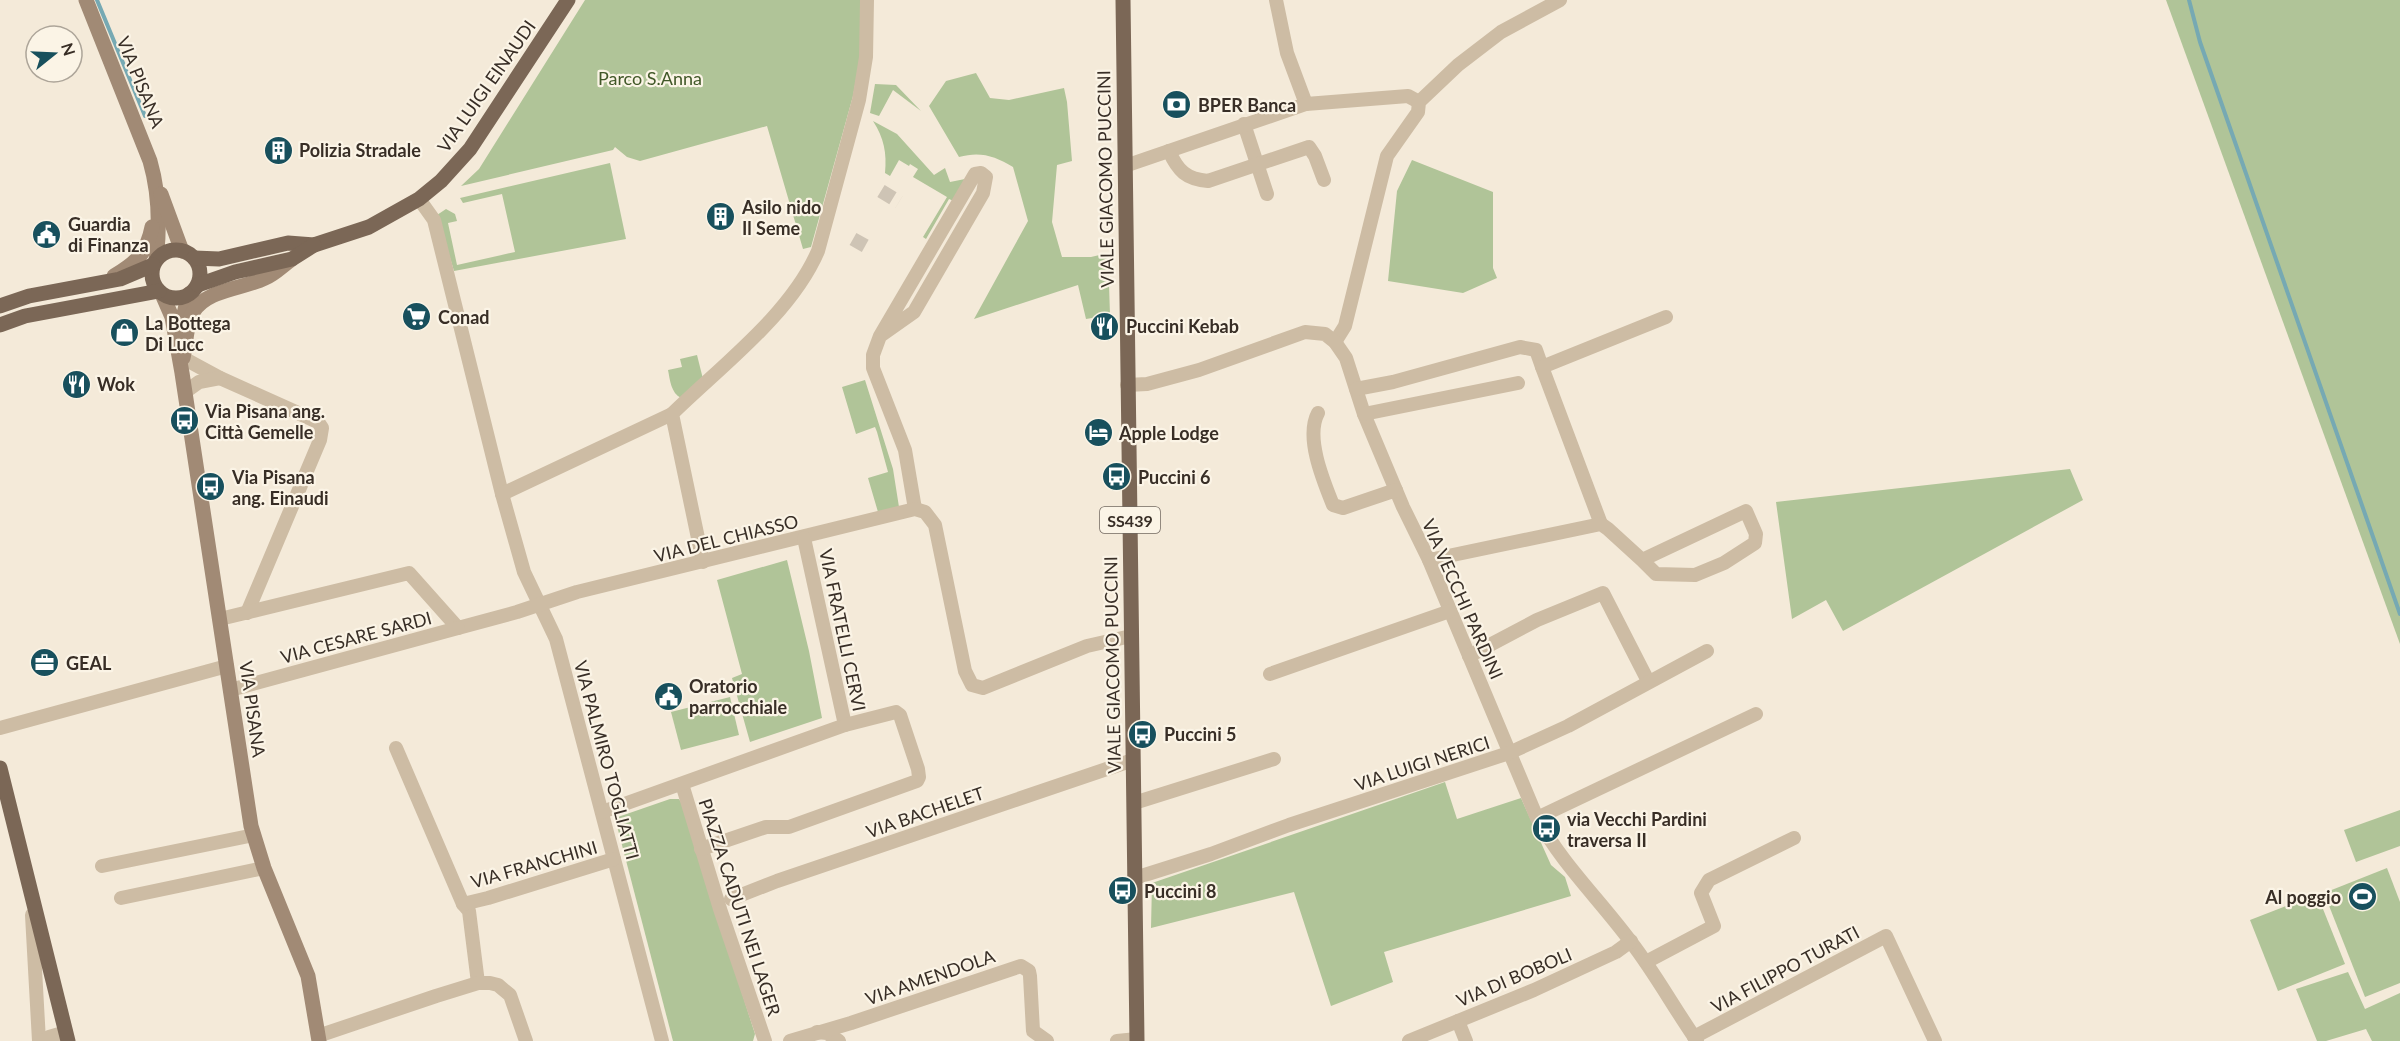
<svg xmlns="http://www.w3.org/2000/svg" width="2400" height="1041" font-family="Lato,sans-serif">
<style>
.green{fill:#b0c498}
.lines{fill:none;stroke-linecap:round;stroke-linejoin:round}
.stream{stroke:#76a9b3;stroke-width:4}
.street-tunnel{stroke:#cec4b5;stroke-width:14;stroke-dasharray:14 7;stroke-linecap:butt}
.street{stroke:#cdbca4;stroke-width:14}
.secondary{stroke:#a18a75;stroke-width:15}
.primary{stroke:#7b6756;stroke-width:15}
.labels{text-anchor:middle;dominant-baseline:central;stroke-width:4.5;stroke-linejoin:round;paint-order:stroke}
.shield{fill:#fbf4e6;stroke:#726960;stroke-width:1.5}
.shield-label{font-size:16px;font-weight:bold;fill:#382e26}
.park-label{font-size:18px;fill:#415828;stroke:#fbf4e6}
.street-label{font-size:18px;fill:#382e26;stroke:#fbf4e6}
.poi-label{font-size:18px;font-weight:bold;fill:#382e26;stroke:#fbf4e6;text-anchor:start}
</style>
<rect width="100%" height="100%" fill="#f4ead9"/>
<g class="green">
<path d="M585 0H860L863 42 853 96 811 247 803 249 767 126 640 161 627 157 615 147 613 150 461 186 479 169Z"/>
<path d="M2166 0H2400V644Z"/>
<path d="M976 73 990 98 1009 100 1064 88 1067 102 1072 161 1057 165 1052 222 1062 257H1091L1108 253 1110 315 1086 319 1078 285 974 319 1028 221 1013 167C995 156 980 151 959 157L929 106 946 81Z"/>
<path d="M875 84 896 85 921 111 893 90 879 116 870 113Z"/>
<path d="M873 121 897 134 934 175 945 168 950 182 970 178V170L976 171 956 202 949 199 926 239 923 237 947 197 913 177 918 169 910 164 909 166 899 160 890 176 885 173C887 153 884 138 873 121Z"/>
<path d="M1412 160 1493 192V268L1497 278 1463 293 1388 281 1397 191Z"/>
<path d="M610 163 626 239 454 271 437 215 446 209 455 214 457 221 448 223 457 265 515 252 502 194 463 203 460 198Z"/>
<path d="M697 355 703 379 681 398C671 393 670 380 668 370L682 367 680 359Z"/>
<path d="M865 380 893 469 899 507 878 512 868 478 888 472 877 432 875 427 856 434 842 387Z"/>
<path d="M2070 469 2083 500 1843 631 1826 600 1792 619 1776 502Z"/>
<path d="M787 560 809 651 822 718 750 742 732 678 742 674 717 580Z"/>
<path d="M730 697 739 735 681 750 671 712Z"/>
<path d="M1445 782 1457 819 1521 798 1551 865 1565 877 1571 896 1384 952 1393 982 1331 1006 1294 892 1151 928 1152 883Z"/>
<path d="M670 799H679L682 804 755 1034 753 1041H673L616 822 618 817Z"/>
<path d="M2400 810V846L2356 862 2344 830Z"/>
<path d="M2387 868 2400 902V983L2365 997 2324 893Z"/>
<path d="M2317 894 2345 964 2278 991 2250 920Z"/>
<path d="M2348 972 2365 1009 2400 993V1041H2372L2366 1029 2326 1041H2317L2296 989Z"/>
</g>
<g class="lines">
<g class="stream">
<path d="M97 0 145 116"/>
<path d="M2189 0 2200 42 2400 614"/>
</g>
<g class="street-tunnel">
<path d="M881 191 899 202"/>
<path d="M853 239 871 249"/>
</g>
<g class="street">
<path d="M1276 0 1287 53 1306 104"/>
<path d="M1244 124 1267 194"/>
<path d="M1169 151C1178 171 1186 179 1208 181L1309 147 1315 156 1324 180"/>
<path d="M1125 166 1306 104 1408 96 1419 102"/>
<path d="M419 199 434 220 502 494 524 572 556 639 662 1041"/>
<path d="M880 336 914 312 983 193 986 177 981 173 975 174 880 336 873 355V368L905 450 915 509"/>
<path d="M1335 342 1345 326 1387 156 1418 112 1419 102 1458 65 1501 32 1560 0"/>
<path d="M183 358 220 378 318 422 322 428 320 440 247 613"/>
<path d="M1127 385 1147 384 1199 370 1305 332 1325 334 1335 342 1346 358 1364 414 1403 507 1429 560 1537 818C1562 864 1600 900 1631 942 1655 973 1674 1008 1697 1041"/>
<path d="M1356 389 1393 382 1520 347 1536 350 1542 367"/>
<path d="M185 392 199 382 220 378"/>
<path d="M1318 413C1305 437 1323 480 1333 505L1343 508 1396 490"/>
<path d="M1364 414 1518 383"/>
<path d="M502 494 672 414"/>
<path d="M1601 524 1542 367 1666 317"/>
<path d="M1429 560 1601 524 1608 529 1642 560 1746 511 1756 534 1755 543 1724 563 1695 575 1656 574 1642 560"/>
<path d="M703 562 672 414C721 366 791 314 818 251L859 100 866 57 867 0"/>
<path d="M220 619 409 573 458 628 517 612 577 592 915 509 925 512 935 525 965 671 972 685 983 688 1087 646 1131 636"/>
<path d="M1469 656 1537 620 1603 593 1648 681"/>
<path d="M1270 674 1450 611"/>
<path d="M230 690 458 628"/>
<path d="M0 728 227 666"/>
<path d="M396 748 463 904 469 911 478 983"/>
<path d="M682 784 720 909 765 1041"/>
<path d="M1134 803 1274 759"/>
<path d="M602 812 845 725 804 538"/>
<path d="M1537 818 1756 714"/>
<path d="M701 849 766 827H789L917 781 919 777 918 769 900 715 896 712 845 725"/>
<path d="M102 866 254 835"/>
<path d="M1135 878 1211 854 1289 825 1509 753 1568 726 1707 651"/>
<path d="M121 898 264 868"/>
<path d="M731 899 777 881 1133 760"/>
<path d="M463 904 488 898 614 859"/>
<path d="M32 915 39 1041"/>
<path d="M1646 962 1714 926 1701 893 1709 880 1794 838"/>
<path d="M1458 1021 1466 1041"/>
<path d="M817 1032 827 1033 839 1041"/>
<path d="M318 1036 436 996 478 983H490L498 985 510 995 526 1041"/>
<path d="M1694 1037 1886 936 1935 1041"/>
<path d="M44 1041 49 1037 66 1032"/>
<path d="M790 1041 851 1023 1021 966 1029 971 1030 976 1033 1031 1047 1041"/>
<path d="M1117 1041 1137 1039"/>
<path d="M1409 1041 1534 990 1616 952 1631 941"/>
</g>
<g class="secondary">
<path d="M86 0 150 161C159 192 160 227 156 260"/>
<path d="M161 194 182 251"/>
<path d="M114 276C136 263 147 253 152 227"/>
<path d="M162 294 172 317 182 373 251 826 264 868 308 976 319 1041"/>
<path d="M181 325 189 294"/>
<path d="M183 358C186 344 186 325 193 312 207 289 243 289 265 278 275 274 283 265 292 259"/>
</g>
<g class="primary">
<path d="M1123 0 1137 1041"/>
<circle cx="176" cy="274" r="24"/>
<path d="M194 258 219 259 288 243 314 245 369 227 419 199 441 181 470 149 568 0"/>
<path d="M198 285 235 272 292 259 314 245"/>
<path d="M0 306 29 296 120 279 153 265"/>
<path d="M0 325 25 316 159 291"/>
<path d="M0 768 68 1041"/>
</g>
</g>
<defs>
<symbol id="bank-disc" viewBox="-11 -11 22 22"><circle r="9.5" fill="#18505d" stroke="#fbf4e6"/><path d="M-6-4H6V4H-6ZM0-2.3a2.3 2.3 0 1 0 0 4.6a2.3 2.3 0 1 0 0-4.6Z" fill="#fff"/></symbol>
<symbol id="building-disc" viewBox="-11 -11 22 22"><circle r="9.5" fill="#18505d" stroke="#fbf4e6"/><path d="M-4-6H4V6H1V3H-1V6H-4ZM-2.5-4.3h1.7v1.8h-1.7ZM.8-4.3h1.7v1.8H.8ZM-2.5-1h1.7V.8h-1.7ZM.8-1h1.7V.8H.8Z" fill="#fff"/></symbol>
<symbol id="civic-disc" viewBox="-11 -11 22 22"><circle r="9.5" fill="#18505d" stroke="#fbf4e6"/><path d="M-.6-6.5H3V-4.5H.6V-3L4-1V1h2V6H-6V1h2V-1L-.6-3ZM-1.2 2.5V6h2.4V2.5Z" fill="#fff"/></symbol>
<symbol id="supermarket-disc" viewBox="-11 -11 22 22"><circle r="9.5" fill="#18505d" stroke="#fbf4e6"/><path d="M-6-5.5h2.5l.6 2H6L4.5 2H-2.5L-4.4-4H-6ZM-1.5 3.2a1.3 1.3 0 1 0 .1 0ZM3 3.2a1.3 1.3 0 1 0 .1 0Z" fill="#fff"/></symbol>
<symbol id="restaurant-disc" viewBox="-11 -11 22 22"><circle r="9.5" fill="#18505d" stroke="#fbf4e6"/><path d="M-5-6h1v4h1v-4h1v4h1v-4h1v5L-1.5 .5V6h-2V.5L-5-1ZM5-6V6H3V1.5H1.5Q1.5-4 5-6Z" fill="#fff"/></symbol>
<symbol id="shop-disc" viewBox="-11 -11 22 22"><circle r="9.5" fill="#18505d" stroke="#fbf4e6"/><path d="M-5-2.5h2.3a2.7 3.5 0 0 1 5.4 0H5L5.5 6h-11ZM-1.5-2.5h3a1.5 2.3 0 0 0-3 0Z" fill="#fff"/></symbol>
<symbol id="bus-disc" viewBox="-11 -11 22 22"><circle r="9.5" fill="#18505d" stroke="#fbf4e6"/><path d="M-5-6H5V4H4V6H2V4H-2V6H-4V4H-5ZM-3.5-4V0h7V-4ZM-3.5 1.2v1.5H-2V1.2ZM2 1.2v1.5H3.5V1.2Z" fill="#fff"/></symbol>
<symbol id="hotel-disc" viewBox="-11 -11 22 22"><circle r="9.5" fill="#18505d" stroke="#fbf4e6"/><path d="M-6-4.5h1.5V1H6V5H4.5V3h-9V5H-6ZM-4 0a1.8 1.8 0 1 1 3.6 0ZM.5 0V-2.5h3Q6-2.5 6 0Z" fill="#fff"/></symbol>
<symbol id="office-disc" viewBox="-11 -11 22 22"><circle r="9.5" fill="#18505d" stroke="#fbf4e6"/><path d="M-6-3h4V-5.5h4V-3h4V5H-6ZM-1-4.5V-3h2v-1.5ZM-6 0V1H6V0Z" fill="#fff"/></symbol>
<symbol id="stadium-disc" viewBox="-11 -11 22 22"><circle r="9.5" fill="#18505d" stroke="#fbf4e6"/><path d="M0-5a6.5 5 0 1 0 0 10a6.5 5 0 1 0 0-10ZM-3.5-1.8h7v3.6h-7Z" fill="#fff"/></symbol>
</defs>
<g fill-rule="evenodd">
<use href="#bank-disc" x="1160" y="88" width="33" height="33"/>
<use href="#building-disc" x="262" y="134" width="33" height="33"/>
<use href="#building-disc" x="704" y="200" width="33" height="33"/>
<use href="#civic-disc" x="30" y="218" width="33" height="33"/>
<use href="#supermarket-disc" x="400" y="300" width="33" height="33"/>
<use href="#restaurant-disc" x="1088" y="310" width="33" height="33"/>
<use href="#shop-disc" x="108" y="316" width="33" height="33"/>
<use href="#restaurant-disc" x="60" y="368" width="33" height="33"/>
<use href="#bus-disc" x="168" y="404" width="33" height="33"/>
<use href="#hotel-disc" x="1082" y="416" width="33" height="33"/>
<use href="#bus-disc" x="1100" y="460" width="33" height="33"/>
<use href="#bus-disc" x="194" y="470" width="33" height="33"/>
<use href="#office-disc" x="28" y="646" width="33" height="33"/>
<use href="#civic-disc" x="652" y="680" width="33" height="33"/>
<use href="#bus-disc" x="1126" y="718" width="33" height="33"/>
<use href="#bus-disc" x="1530" y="812" width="33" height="33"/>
<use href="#bus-disc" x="1106" y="874" width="33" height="33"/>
<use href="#stadium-disc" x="2346" y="880" width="33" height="33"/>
</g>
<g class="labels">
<rect class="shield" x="1100" y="507" width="60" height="26" rx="4.5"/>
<g class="shield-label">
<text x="1130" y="520">SS439</text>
</g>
<g class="park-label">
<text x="650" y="78">Parco S.Anna</text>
</g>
<g class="street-label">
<text transform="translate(141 82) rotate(68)">VIA PISANA</text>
<text transform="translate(486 86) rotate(-55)">VIA LUIGI EINAUDI</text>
<text transform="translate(1105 179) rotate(-91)">VIALE GIACOMO PUCCINI</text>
<text transform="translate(726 538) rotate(-14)">VIA DEL CHIASSO</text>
<text transform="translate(1463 599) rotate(66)">VIA VECCHI PARDINI</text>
<text transform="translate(843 630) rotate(78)">VIA FRATELLI CERVI</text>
<text transform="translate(356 637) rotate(-15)">VIA CESARE SARDI</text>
<text transform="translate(1112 665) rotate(-91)">VIALE GIACOMO PUCCINI</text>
<text transform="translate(253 709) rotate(82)">VIA PISANA</text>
<text transform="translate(607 760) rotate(75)">VIA PALMIRO TOGLIATTI</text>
<text transform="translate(1422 763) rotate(-18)">VIA LUIGI NERICI</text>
<text transform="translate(925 812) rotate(-19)">VIA BACHELET</text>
<text transform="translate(534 864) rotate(-16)">VIA FRANCHINI</text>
<text transform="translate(740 907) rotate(72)">PIAZZA CADUTI NEI LAGER</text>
<text transform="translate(1785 969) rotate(-28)">VIA FILIPPO TURATI</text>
<text transform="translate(930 977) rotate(-19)">VIA AMENDOLA</text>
<text transform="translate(1514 977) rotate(-23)">VIA DI BOBOLI</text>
</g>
<g class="poi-label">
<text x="1198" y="105">BPER Banca</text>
<text x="299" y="150">Polizia Stradale</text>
<text x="742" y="207">Asilo nido<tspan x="742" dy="21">Il Seme</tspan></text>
<text x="68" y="224">Guardia<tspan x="68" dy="21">di Finanza</tspan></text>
<text x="438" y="317">Conad</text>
<text x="145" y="323">La Bottega<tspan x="145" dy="21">Di Lucc</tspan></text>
<text x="1126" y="326">Puccini Kebab</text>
<text x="97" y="384">Wok</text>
<text x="205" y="411">Via Pisana ang.<tspan x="205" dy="21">Città Gemelle</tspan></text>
<text x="1119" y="433">Apple Lodge</text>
<text x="232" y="477">Via Pisana<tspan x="232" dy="21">ang. Einaudi</tspan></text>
<text x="1138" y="477">Puccini 6</text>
<text x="66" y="663">GEAL</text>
<text x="689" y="686">Oratorio<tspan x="689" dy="21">parrocchiale</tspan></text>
<text x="1164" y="734">Puccini 5</text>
<text x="1567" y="819">via Vecchi Pardini<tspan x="1567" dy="21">traversa II</tspan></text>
<text x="1144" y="891">Puccini 8</text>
<text x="2341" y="897" text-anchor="end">Al poggio</text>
</g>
</g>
<g transform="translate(54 54) rotate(72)"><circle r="28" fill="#fbf4e6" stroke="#ada599" stroke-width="1.5"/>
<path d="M0-4.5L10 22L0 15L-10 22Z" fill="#18505d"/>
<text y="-9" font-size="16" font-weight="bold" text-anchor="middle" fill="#382e26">N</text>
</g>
</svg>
